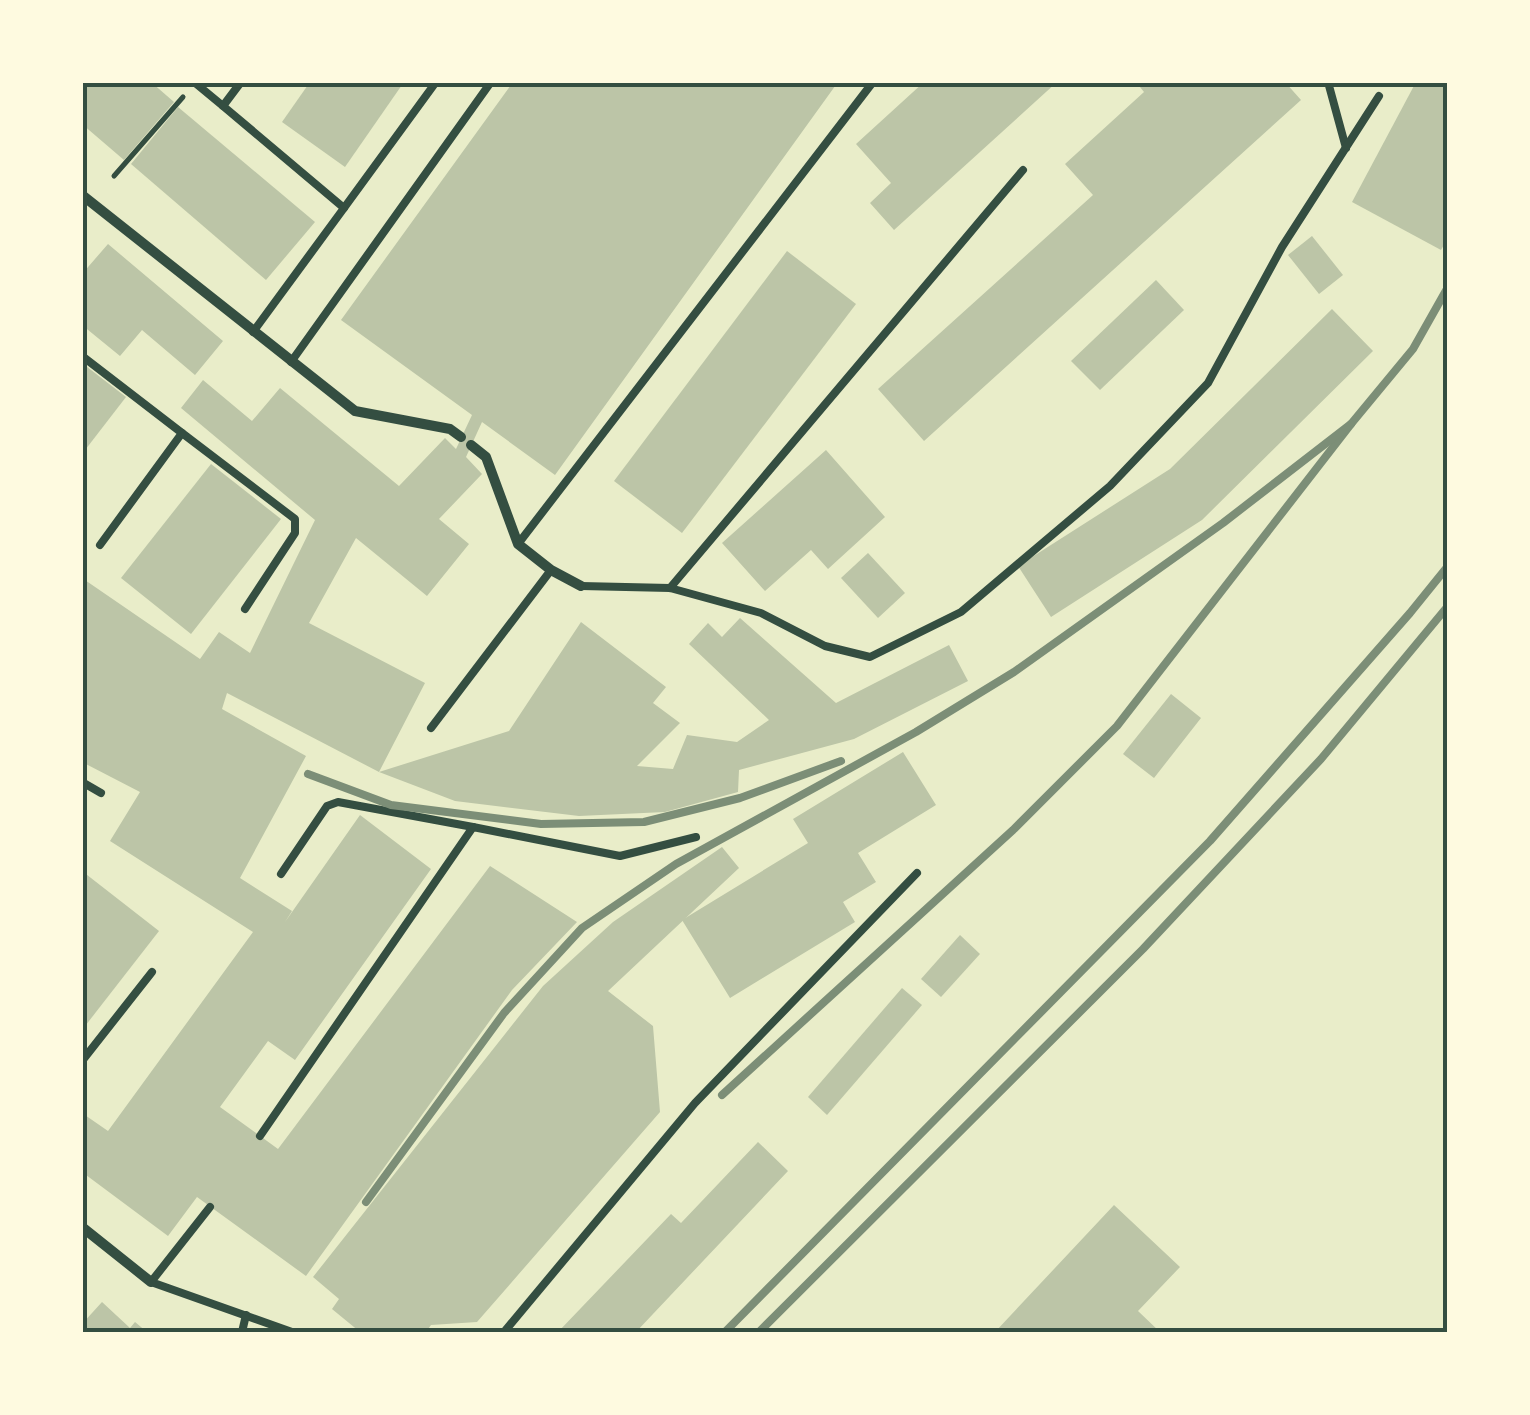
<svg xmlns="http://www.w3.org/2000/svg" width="1530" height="1415" font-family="'Playfair Display',serif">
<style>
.building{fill:#bcc5a7}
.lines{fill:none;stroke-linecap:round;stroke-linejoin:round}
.path{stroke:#344e41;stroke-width:5}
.service{stroke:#344e41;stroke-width:8}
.minor{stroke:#344e41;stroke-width:10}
.rail{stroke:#7c8e77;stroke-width:8}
.neatline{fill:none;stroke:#344e41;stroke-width:4}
</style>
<rect width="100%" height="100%" fill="#e9edc9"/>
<g class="building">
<path d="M82 82H151L174 102 124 160 82 124Z"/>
<path d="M310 82H404L345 167 282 122Z"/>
<path d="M513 82H838L555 475 482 422 466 457 482 474 439 519 469 544 427 596 356 538 309 623 425 683 379 772 227 693 222 709 306 756 240 878 292 911 285 922 360 815 431 869 295 1060 268 1041 220 1107 278 1149 490 866 577 922 512 990 306 1276 197 1197 168 1236 82 1172V1113L108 1131 253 932 110 841 140 792 82 762V578L200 659 219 632 250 653 315 520 181 408 203 380 252 421 280 388 399 486 445 438 456 449 472 415 341 320Z"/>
<path d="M924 82H1057L894 230 870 203 891 183 856 144Z"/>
<path d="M1136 82H1285L1301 100 924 441 878 389 1093 195 1065 164 1144 92Z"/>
<path d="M1416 82H1448V238L1441 250 1352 202Z"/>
<path d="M178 107 315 222 266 280 131 164Z"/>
<path d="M1312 236 1343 275 1319 294 1288 255Z"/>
<path d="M108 244 223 341 195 375 142 330 120 356 82 325V274Z"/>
<path d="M787 251 856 304 682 533 614 481Z"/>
<path d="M1156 280 1184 310 1100 390 1071 361Z"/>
<path d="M1332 309 1373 351 1202 520 1051 617 1018 566 1170 469Z"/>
<path d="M82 363 126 397 82 454Z"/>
<path d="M826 450 885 517 828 569 811 550 765 591 722 543Z"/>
<path d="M211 464 281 519 191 634 121 578Z"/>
<path d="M868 553 905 593 878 618 841 578Z"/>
<path d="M740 618 836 703 949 645 968 681 854 739 739 770 738 792 665 812 579 816 455 801 379 772 509 731 581 622 666 687 653 703 680 723 637 766 673 769 687 735 737 742 769 720 689 644 708 623 722 637Z"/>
<path d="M1171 694 1201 718 1154 778 1123 754Z"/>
<path d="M903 752 936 805 858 853 876 882 843 902 855 922 730 998 682 920 808 843 793 819Z"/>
<path d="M722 847 739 868 608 991 653 1026 660 1112 477 1322 431 1325 426 1332H360L332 1309 339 1299 313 1277 543 986 613 922Z"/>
<path d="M82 871 159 931 82 1030Z"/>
<path d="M960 935 980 954 941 997 921 979Z"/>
<path d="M902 988 922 1005 827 1115 808 1097Z"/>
<path d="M758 1142 788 1171 636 1332H558L671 1214 681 1223Z"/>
<path d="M1114 1205 1180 1267 1138 1311 1160 1332H995Z"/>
<path d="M102 1302 130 1328 135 1322 147 1332H82V1324Z"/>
</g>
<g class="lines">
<path class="path" d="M114 176 183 97"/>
<g class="service">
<path d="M194 82 223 106"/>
<path d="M241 82 223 106 344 208 253 332"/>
<path d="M1328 82 1346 148"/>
<path d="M344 208 436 82"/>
<path d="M82 356 182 433 100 545"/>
<path d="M291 362 491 82"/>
<path d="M182 433 295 519V533L245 609"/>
<path d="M518 544 873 82"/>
<path d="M581 586 670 588 761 613 825 646 870 657 961 612 1110 486 1208 383 1282 247 1379 96"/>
<path d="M670 588 1023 170"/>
<path d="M431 728 551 570"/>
<path d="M82 782 101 793"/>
<path d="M281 874 327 806 338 802 473 827"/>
<path d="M82 1061 152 972"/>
<path d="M260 1136 473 827 620 856 696 837"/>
<path d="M210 1207 151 1282 292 1332"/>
<path d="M242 1332 246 1315"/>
<path d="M504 1332 695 1103 917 873"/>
</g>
<g class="minor">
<path d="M82 195 355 411 450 429 461 437"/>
<path d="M471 445 486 457 518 544 551 570 581 586"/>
<path d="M82 1227 151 1282"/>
</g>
<g class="rail">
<path d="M308 774 391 805 541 824 644 822 740 798 841 761"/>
<path d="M722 1095 1013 830 1117 726 1351 424 1413 349 1448 287"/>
<path d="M366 1202 504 1013 582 928 676 864 916 732 1014 672 1223 523 1351 424"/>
<path d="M725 1332 1210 841 1410 613 1448 566"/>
<path d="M759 1332 1143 949 1321 759 1448 606"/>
</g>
</g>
<rect width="1530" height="1415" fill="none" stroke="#fefae0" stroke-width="170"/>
<rect x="85" y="85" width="1360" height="1245" class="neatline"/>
</svg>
